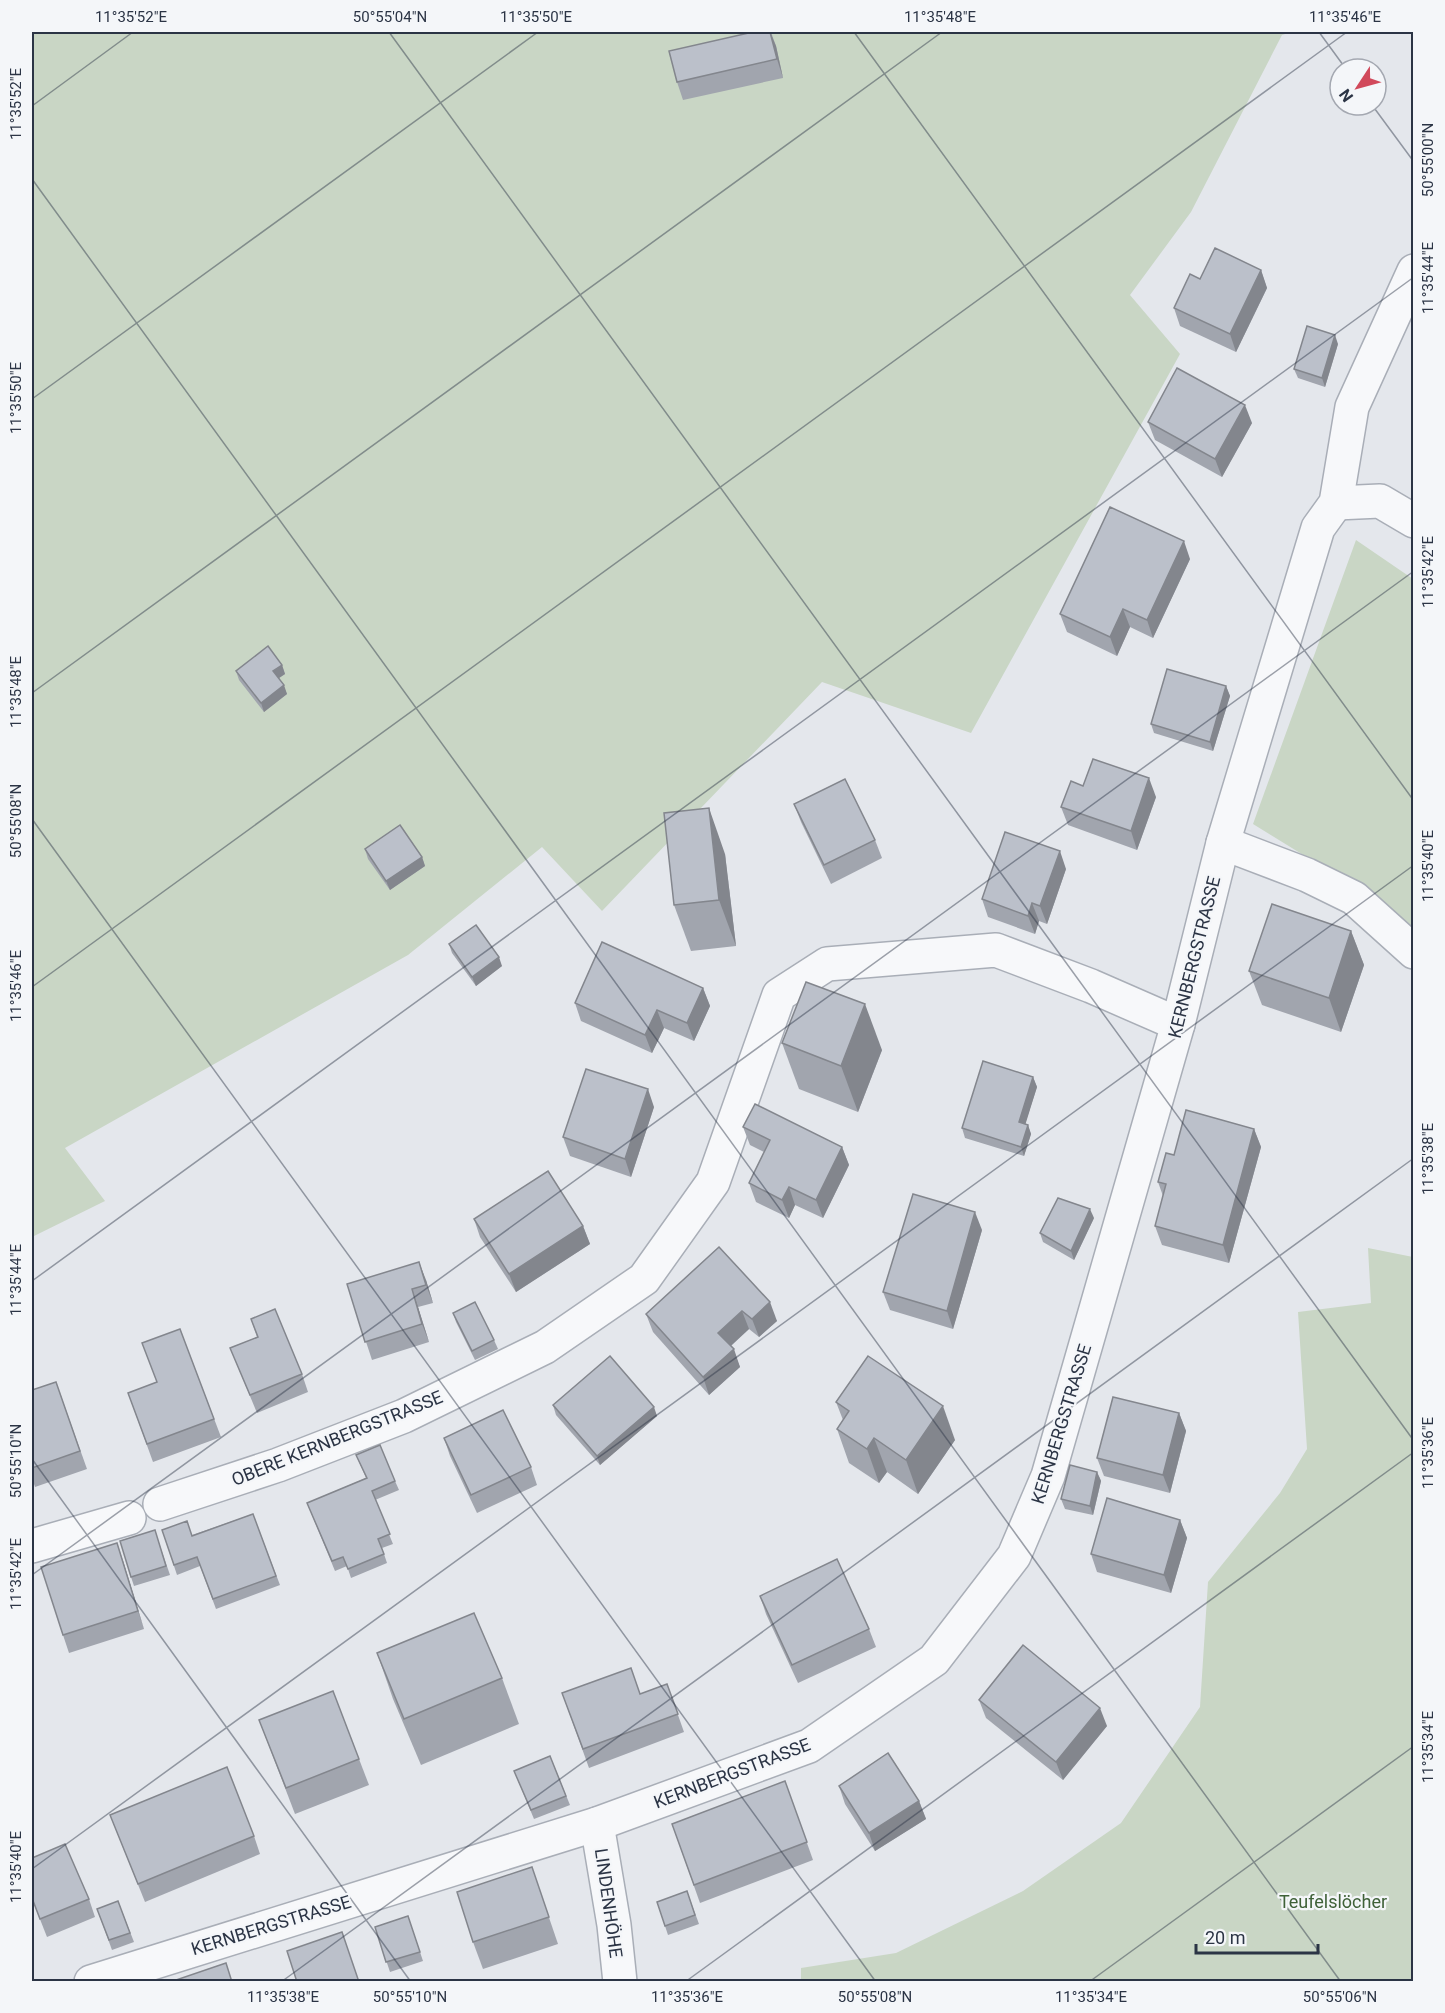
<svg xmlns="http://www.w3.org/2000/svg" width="1445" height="2013" font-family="Roboto,sans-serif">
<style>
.green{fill:#c9d6c5}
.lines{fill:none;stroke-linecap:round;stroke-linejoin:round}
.minor-casing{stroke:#a9aeb7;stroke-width:36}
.minor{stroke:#f7f8fa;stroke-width:33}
.wall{fill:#a1a5ae}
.shaded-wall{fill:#83868d}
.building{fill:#bbc0ca;stroke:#83868d;stroke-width:1.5}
.ticks{fill:none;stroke:#2b3445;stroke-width:1.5;stroke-opacity:0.45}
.labels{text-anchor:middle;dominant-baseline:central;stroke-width:4.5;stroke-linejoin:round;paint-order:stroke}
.street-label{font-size:18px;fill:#2b3445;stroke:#f4f6f9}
.park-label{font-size:18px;fill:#3f6138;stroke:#f4f6f9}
.neatline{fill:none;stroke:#2b3445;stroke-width:2}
.ticks-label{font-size:15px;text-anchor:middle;fill:#2b3445}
</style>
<rect width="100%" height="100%" fill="#e4e7ec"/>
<g class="green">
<path d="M32 32H1292L1282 35 1191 212 1130 295 1180 354 971 733 822 682 602 911 542 847 408 955 65 1148 105 1201 32 1237Z"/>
<path d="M1356 540 1413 579V933L1313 861 1253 824Z"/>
<path d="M1368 1248 1413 1257V1981H801V1968L896 1953 1023 1891 1121 1823 1200 1707 1208 1582 1280 1493 1307 1449 1298 1312 1371 1303Z"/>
</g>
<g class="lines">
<defs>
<g id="minor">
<path d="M1336 503 1380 501 1414 521"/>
<path d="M1223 843 1307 875 1354 898 1414 952"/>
<path d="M160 1504 278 1465 404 1416 545 1347 644 1279 713 1182 779 995 827 964 996 950 1091 986 1178 1024"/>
<path d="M32 1546 129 1518"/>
<path d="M597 1824 614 1925 620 1982"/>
<path d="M91 1982 597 1824 809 1746 934 1660 1014 1556 1048 1476 1178 1024 1223 843 1318 528 1336 503 1352 407 1414 271"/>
</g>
</defs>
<use href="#minor" class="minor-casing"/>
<use href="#minor" class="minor"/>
</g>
<g class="wall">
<path d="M753 32H771L776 46 783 78 683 100 677 82Z"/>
<path d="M1261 270 1267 288 1236 352 1180 326 1174 308 1200 279Z"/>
<path d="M1338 344 1325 387 1298 378 1294 369Z"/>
<path d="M1148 422 1252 423 1222 477 1155 440Z"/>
<path d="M1190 559 1153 638 1130 627 1117 656 1067 632 1060 614Z"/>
<path d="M282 665 285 674 279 678 287 694 264 712 239 680 236 671Z"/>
<path d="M1226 686 1230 696 1213 751 1154 733 1151 724Z"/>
<path d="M1083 786 1156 797 1137 850 1068 825 1061 807Z"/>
<path d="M794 804 875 840 882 858 831 884 801 822Z"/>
<path d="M365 849 422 857 425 866 390 890 368 859Z"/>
<path d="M725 854 736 946 691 951 674 905Z"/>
<path d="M1066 869 1047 924 1039 921 1035 934 988 917 982 899Z"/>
<path d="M1351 931 1364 965 1341 1032 1262 1005 1249 971Z"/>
<path d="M449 944 502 966 476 986 452 953Z"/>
<path d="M703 988 710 1006 694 1041 664 1028 652 1053 581 1021 575 1003Z"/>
<path d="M782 1043 882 1050 858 1112 799 1089Z"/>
<path d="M1033 1077 1037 1087 1025 1124 1028 1125 1031 1134 1024 1156 965 1138 962 1128Z"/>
<path d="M654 1107 631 1177 570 1156 563 1137Z"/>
<path d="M743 1127 842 1147 849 1165 823 1218 795 1205 789 1218 756 1202 749 1183 764 1152 750 1145Z"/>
<path d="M1254 1129 1261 1147 1229 1263 1162 1245 1155 1226 1163 1196 1158 1182 1174 1155Z"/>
<path d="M1094 1218 1074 1260 1043 1242 1040 1233Z"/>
<path d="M474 1219 583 1226 590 1244 516 1292 480 1237Z"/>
<path d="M982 1230 953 1329 890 1310 883 1292Z"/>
<path d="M719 1247 777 1321 759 1337 749 1329 731 1346 740 1367 709 1395 653 1332 646 1314Z"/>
<path d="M426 1280 433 1303 418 1307 429 1342 372 1360 347 1284Z"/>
<path d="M453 1313 494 1340 498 1349 475 1360 456 1322Z"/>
<path d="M251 1319 302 1374 308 1392 257 1413 230 1348 257 1337Z"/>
<path d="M180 1329 221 1437 153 1462 128 1393 157 1382Z"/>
<path d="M56 1382 87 1469 35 1487 32 1478V1390Z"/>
<path d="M836 1402 955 1440 918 1494 887 1472 879 1483 849 1463 837 1429 843 1420Z"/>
<path d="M553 1405 657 1416 600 1465 556 1415Z"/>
<path d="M1179 1413 1186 1431 1170 1493 1104 1476 1097 1458Z"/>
<path d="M444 1438 531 1467 537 1485 477 1513 450 1456Z"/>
<path d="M356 1455 395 1481 399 1490 375 1500 393 1544 382 1548 387 1563 351 1578 347 1566 335 1571 307 1503 366 1478Z"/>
<path d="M1097 1472 1101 1481 1093 1515 1065 1509 1061 1499Z"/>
<path d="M253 1514 280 1585 216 1609 200 1566 177 1575 162 1530 192 1535Z"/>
<path d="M1180 1520 1187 1538 1171 1593 1097 1572 1091 1554Z"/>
<path d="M158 1540 170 1575 134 1586 131 1577Z"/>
<path d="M123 1561 144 1629 69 1653 63 1635Z"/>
<path d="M760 1596 869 1629 876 1647 798 1683 766 1614Z"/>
<path d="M377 1653 502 1678 519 1724 421 1765 393 1699Z"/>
<path d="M667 1684 684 1732 589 1768 562 1693 640 1694Z"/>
<path d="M979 1700 1107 1726 1063 1780 986 1718Z"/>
<path d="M259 1720 359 1759 369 1785 295 1814Z"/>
<path d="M550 1756 570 1805 534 1819 514 1771Z"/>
<path d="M785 1781 813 1860 700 1903 672 1824Z"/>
<path d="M839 1786 919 1801 926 1819 875 1851 845 1804Z"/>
<path d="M110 1815 254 1836 260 1854 145 1902Z"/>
<path d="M32 1858 89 1899 95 1917 47 1937 32 1899Z"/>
<path d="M687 1891 699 1924 668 1935 657 1902Z"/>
<path d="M541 1894 558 1944 483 1969 473 1942Z"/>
<path d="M118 1901 134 1942 112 1950 97 1909Z"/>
<path d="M408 1916 423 1961 390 1972 375 1927Z"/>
</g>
<g class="shaded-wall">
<path d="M770 32 776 46 783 78 777 59Z"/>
<path d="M1261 270 1267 288 1236 352 1230 334Z"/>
<path d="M1335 335 1338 344 1325 387 1322 378Z"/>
<path d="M1245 405 1252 423 1222 477 1215 459Z"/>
<path d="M1184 541 1190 559 1153 638 1147 620Z"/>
<path d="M1123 609 1130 627 1117 656 1110 637Z"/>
<path d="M282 665 285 674 276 680 273 671Z"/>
<path d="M284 685 287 694 264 712 261 703Z"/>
<path d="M1226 686 1230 696 1213 751 1210 742Z"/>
<path d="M1149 778 1156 797 1137 850 1131 831Z"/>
<path d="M709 808 725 854 736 946 719 900Z"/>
<path d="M1060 851 1066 869 1047 924 1040 906Z"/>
<path d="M422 857 425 866 390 890 386 881Z"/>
<path d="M1032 903 1039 921 1035 934 1028 916Z"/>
<path d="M1351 931 1364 965 1341 1032 1329 998Z"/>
<path d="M499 957 502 966 476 986 472 977Z"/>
<path d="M703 988 710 1006 694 1041 687 1023Z"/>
<path d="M865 1004 882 1050 858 1112 841 1066Z"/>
<path d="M657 1010 664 1028 652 1053 645 1035Z"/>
<path d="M1033 1077 1037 1087 1023 1132 1019 1122Z"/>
<path d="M648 1089 654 1107 631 1177 625 1159Z"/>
<path d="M1028 1125 1031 1134 1024 1156 1021 1147Z"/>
<path d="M1254 1129 1261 1147 1229 1263 1223 1245Z"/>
<path d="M842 1147 849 1165 823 1218 816 1200Z"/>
<path d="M789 1187 795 1205 789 1218 782 1200Z"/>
<path d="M1090 1209 1094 1218 1074 1260 1071 1251Z"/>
<path d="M975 1212 982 1230 953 1329 947 1311Z"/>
<path d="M583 1226 590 1244 516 1292 509 1274Z"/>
<path d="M419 1262 426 1280 433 1303 426 1285Z"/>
<path d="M412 1289 418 1307 429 1342 422 1324Z"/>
<path d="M770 1302 777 1321 759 1337 752 1319Z"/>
<path d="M742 1311 749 1329 725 1351 718 1333Z"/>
<path d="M734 1349 740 1367 709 1395 703 1377Z"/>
<path d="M943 1406 955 1440 918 1494 906 1460Z"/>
<path d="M654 1407 657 1416 600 1465 597 1456Z"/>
<path d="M1179 1413 1186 1431 1170 1493 1163 1475Z"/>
<path d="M874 1438 887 1472 879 1483 867 1449Z"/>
<path d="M1097 1472 1101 1481 1093 1515 1090 1506Z"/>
<path d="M1180 1520 1187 1538 1171 1593 1164 1575Z"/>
<path d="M117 1543 123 1561 144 1629 138 1611Z"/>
<path d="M1100 1708 1107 1726 1063 1780 1056 1762Z"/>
<path d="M919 1801 926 1819 875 1851 869 1833Z"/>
</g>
<g class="building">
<path d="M753 32H770L777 59 677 82 669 51Z"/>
<path d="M1215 248 1261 270 1230 334 1174 308 1190 274 1200 279Z"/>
<path d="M1307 326 1335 335 1322 378 1294 369Z"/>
<path d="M1177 368 1245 405 1215 459 1148 422Z"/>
<path d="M1110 507 1184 541 1147 620 1123 609 1110 637 1060 614Z"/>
<path d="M268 646 282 665 273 671 284 685 261 703 236 671Z"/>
<path d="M1167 669 1226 686 1210 742 1151 724Z"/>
<path d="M1093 759 1149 778 1131 831 1061 807 1071 781 1083 786Z"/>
<path d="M845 779 875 840 824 865 794 804Z"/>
<path d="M709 808 719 900 674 905 664 813Z"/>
<path d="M400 825 422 857 386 881 365 849Z"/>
<path d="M1005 832 1060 851 1040 906 1032 903 1028 916 982 899Z"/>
<path d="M1272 904 1351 931 1329 998 1249 971Z"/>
<path d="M476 925 499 957 472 977 449 944Z"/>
<path d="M602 942 703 988 687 1023 657 1010 645 1035 575 1003Z"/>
<path d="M806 982 865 1004 841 1066 782 1043Z"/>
<path d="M983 1061 1033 1077 1019 1122 1028 1125 1021 1147 962 1128Z"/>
<path d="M586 1069 648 1089 625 1159 563 1137Z"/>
<path d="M755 1104 842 1147 816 1200 789 1187 782 1200 749 1183 770 1140 743 1127Z"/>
<path d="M1186 1110 1254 1129 1223 1245 1155 1226 1166 1184 1158 1182 1166 1153 1174 1155Z"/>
<path d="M548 1171 583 1226 509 1274 474 1219Z"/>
<path d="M913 1194 975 1212 947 1311 883 1292Z"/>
<path d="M1058 1198 1090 1209 1071 1251 1040 1233Z"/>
<path d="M719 1247 770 1302 752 1319 742 1311 718 1333 734 1349 703 1377 646 1314Z"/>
<path d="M419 1262 426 1285 412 1289 422 1324 365 1342 347 1284Z"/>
<path d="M475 1302 494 1340 472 1351 453 1313Z"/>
<path d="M275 1309 302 1374 250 1395 230 1348 258 1337 251 1319Z"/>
<path d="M180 1329 214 1419 147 1444 128 1393 157 1382 142 1343Z"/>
<path d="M610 1356 654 1407 597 1456 553 1405Z"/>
<path d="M868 1356 943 1406 906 1460 874 1438 867 1449 837 1429 849 1411 836 1402Z"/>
<path d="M56 1382 80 1451 32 1468V1390Z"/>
<path d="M1113 1397 1179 1413 1163 1475 1097 1458Z"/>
<path d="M503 1410 531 1467 471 1495 444 1438Z"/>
<path d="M380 1445 395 1481 372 1491 390 1534 378 1539 384 1554 348 1569 343 1557 332 1561 307 1503 367 1478 356 1455Z"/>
<path d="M1070 1465 1097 1472 1090 1506 1061 1499Z"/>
<path d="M1107 1498 1180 1520 1164 1575 1091 1554Z"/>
<path d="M253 1514 276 1576 213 1599 197 1557 174 1565 162 1530 187 1521 192 1536Z"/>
<path d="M155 1530 166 1566 131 1577 120 1541Z"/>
<path d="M117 1543 138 1611 63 1635 41 1567Z"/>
<path d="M837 1559 869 1629 792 1665 760 1596Z"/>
<path d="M474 1613 502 1678 404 1719 377 1653Z"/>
<path d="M1023 1645 1100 1708 1056 1762 979 1700Z"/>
<path d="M631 1668 640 1694 667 1684 678 1714 583 1749 562 1693Z"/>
<path d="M333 1691 359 1759 286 1788 259 1720Z"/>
<path d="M888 1753 919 1801 869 1833 839 1786Z"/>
<path d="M550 1756 566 1796 531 1810 514 1771Z"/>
<path d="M227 1767 254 1836 138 1884 110 1815Z"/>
<path d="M785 1781 807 1842 694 1885 672 1824Z"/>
<path d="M65 1844 89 1899 40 1919 32 1898V1858Z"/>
<path d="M532 1867 549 1917 473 1942 457 1892Z"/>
<path d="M687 1891 695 1915 665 1926 657 1902Z"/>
<path d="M118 1901 130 1933 109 1940 97 1909Z"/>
<path d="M408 1916 420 1952 386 1962 375 1927Z"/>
<path d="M342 1932 359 1982H297L287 1951Z"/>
<path d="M226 1963 232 1982H173V1981Z"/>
</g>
<path class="ticks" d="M389 32 1414 1441M854 32 1414 801M1319 32 1346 69M1372 105 1414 162M32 106 133 32M32 179 1341 1982M32 399 538 32M32 693 942 32M32 819 876 1982M32 987 1347 32M32 1281 1414 277M32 1459 411 1982M32 1575 1414 571M32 1869 1414 865M281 1982 1414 1158M685 1982 1414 1452M1089 1982 1414 1746"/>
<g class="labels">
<g class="street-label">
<text transform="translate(1194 957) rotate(-76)">KERNBERGSTRASSE</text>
<text transform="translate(1061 1424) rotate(-73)">KERNBERGSTRASSE</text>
<text transform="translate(337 1438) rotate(-22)">OBERE KERNBERGSTRASSE</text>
<text transform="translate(732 1773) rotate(-21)">KERNBERGSTRASSE</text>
<text transform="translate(609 1903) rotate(82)">LINDENHÖHE</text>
<text transform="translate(271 1925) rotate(-17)">KERNBERGSTRASSE</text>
</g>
<g class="park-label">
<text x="1333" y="1901">Teufelslöcher</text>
</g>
</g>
<rect width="1445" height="2013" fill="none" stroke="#f4f6f9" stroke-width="66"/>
<g transform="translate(1358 87) rotate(234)"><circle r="28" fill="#f4f6f9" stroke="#a4a8b1" stroke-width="1.5"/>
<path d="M0-4.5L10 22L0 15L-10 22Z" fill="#d1495b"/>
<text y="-9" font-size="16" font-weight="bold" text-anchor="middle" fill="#2b3445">N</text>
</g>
<path d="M1196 1944v9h122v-9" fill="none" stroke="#2b3445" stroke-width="3"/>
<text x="1205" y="1944" font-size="18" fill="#2b3445" stroke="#f4f6f9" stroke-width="4.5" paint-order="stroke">20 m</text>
<rect x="33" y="33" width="1379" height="1947" class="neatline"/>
<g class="ticks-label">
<text x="131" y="22">11°35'52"E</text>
<text x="390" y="22">50°55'04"N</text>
<text x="536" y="22">11°35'50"E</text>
<text x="940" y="22">11°35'48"E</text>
<text x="1345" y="22">11°35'46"E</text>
<text transform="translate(16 104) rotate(-90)" y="5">11°35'52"E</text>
<text transform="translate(1428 160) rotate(-90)" y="5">50°55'00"N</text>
<text transform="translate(1428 278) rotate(-90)" y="5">11°35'44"E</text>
<text transform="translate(16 398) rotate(-90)" y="5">11°35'50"E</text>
<text transform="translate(1428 572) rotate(-90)" y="5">11°35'42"E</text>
<text transform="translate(16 692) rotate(-90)" y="5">11°35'48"E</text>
<text transform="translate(16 821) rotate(-90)" y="5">50°55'08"N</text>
<text transform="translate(1428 866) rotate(-90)" y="5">11°35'40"E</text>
<text transform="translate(16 986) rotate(-90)" y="5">11°35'46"E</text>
<text transform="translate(1428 1159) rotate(-90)" y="5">11°35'38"E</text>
<text transform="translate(16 1280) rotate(-90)" y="5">11°35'44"E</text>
<text transform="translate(1428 1453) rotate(-90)" y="5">11°35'36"E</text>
<text transform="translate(16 1461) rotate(-90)" y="5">50°55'10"N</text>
<text transform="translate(16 1574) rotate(-90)" y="5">11°35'42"E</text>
<text transform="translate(1428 1747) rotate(-90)" y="5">11°35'34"E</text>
<text transform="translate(16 1867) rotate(-90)" y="5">11°35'40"E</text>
<text x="283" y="2002">11°35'38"E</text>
<text x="410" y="2002">50°55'10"N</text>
<text x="687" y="2002">11°35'36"E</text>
<text x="875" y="2002">50°55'08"N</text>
<text x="1091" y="2002">11°35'34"E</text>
<text x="1340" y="2002">50°55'06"N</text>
</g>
</svg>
